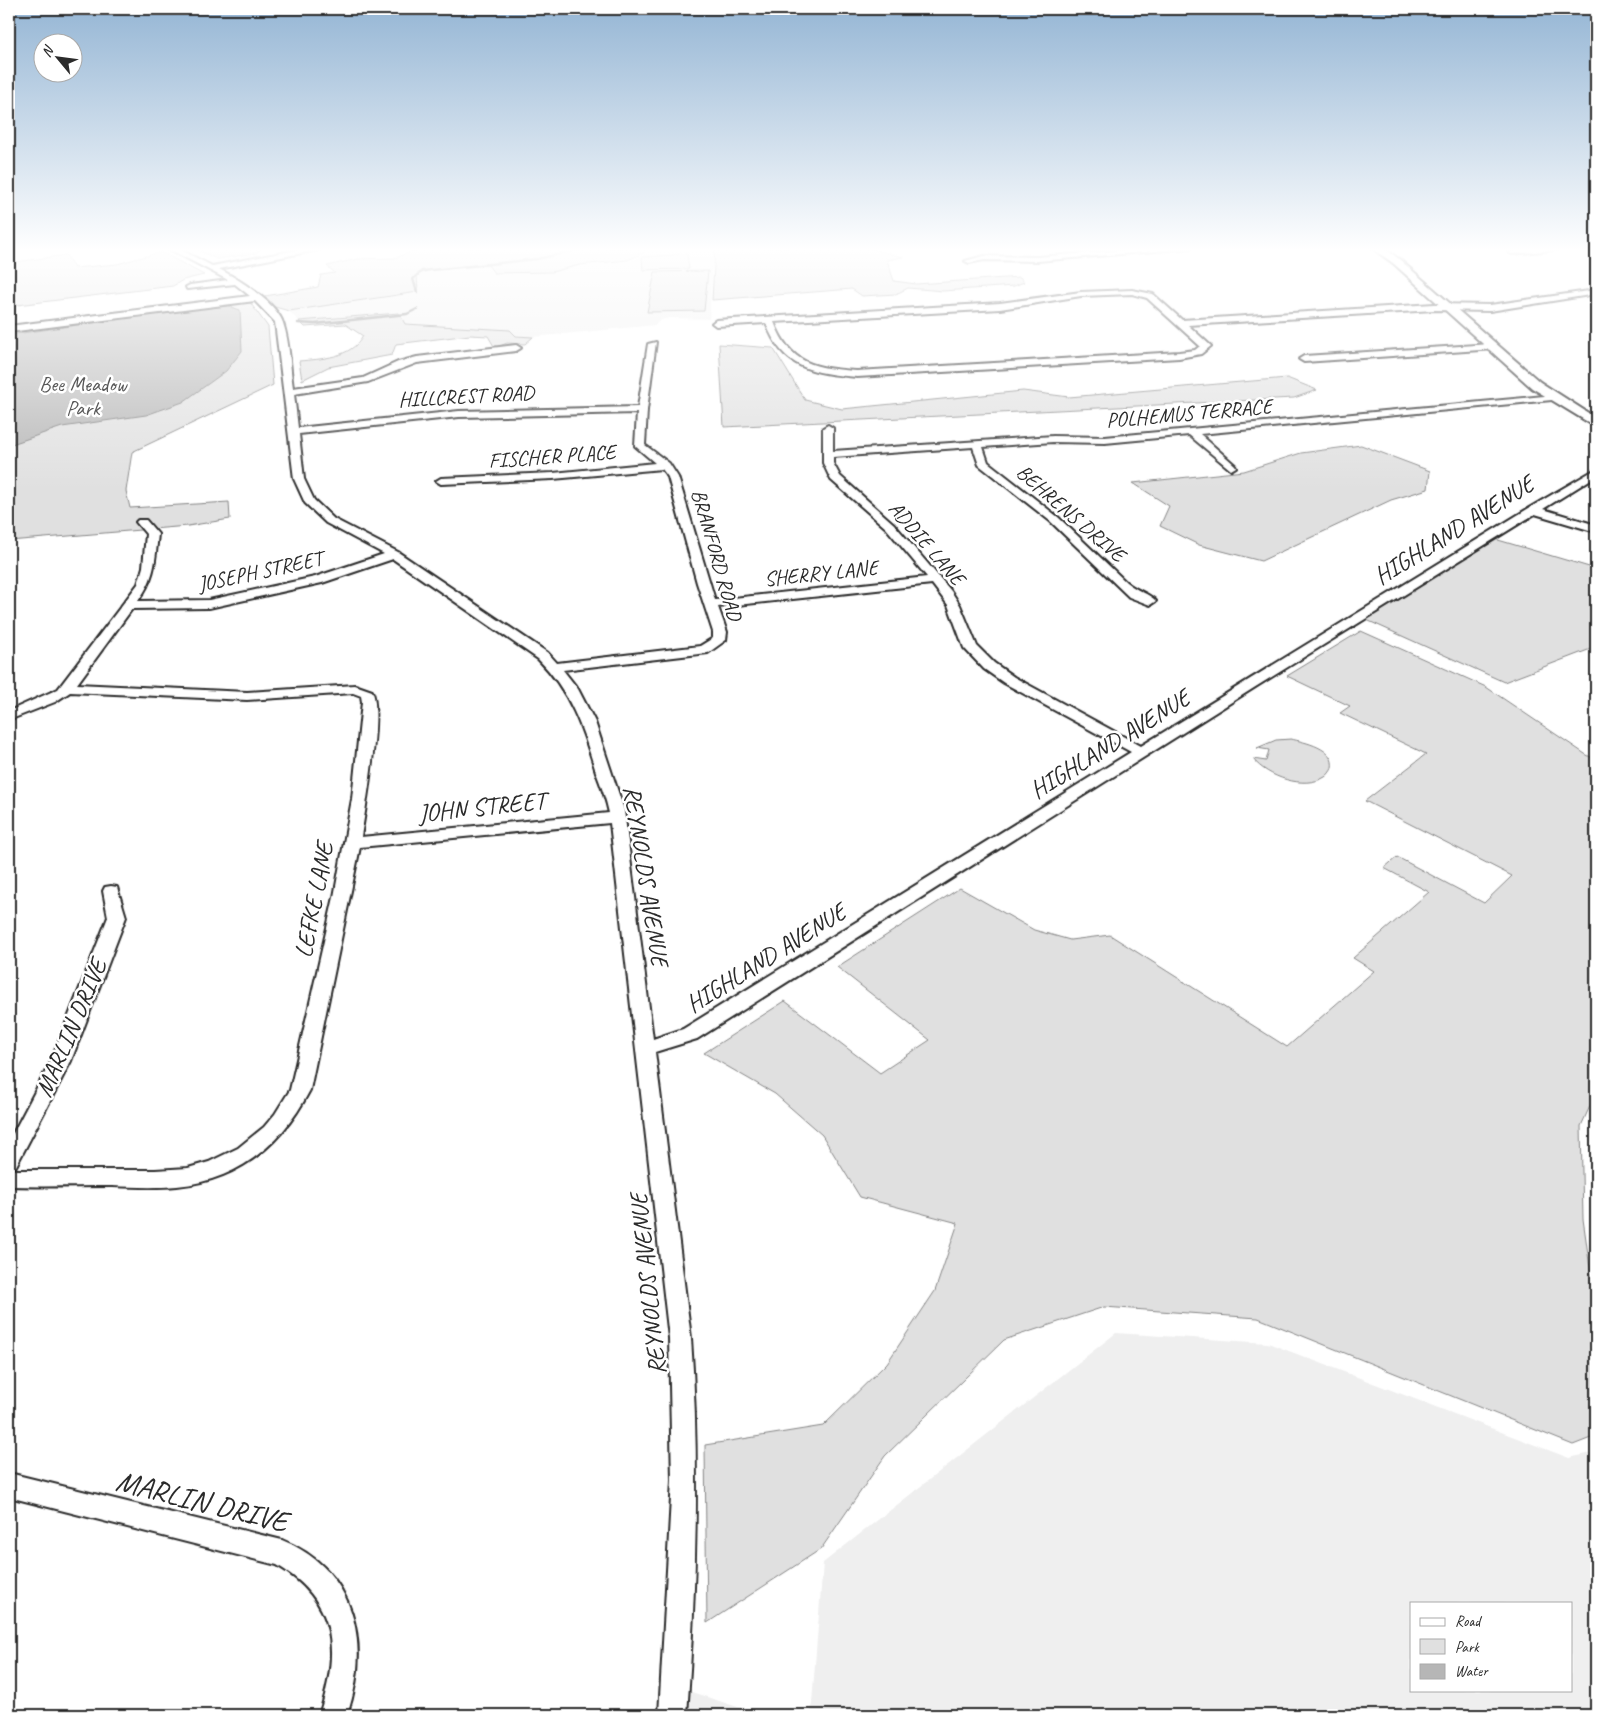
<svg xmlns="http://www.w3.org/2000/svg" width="1605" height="1724" font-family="Caveat,sans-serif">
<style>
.built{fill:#efefef;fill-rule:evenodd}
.green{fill:#e0e0e0;stroke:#868686}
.water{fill:#b6b6b6;stroke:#7e7e7e}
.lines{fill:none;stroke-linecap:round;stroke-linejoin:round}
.stream{stroke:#7e7e7e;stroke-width:2.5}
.minor-casing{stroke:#2b2b2b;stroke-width:4}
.major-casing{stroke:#2b2b2b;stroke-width:4}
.minor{fill:#fff;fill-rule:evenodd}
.major{fill:#fff;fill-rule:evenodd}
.labels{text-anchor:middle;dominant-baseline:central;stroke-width:5;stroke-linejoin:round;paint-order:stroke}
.far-park-label{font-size:21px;fill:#585858;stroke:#fff}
.far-street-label{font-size:21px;fill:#2b2b2b;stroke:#fff}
.street-label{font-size:25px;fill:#2b2b2b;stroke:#fff}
.near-street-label{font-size:30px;fill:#2b2b2b;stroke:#fff}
</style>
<rect width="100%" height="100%" fill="#fff"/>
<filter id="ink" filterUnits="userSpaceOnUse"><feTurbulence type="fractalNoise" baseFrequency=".02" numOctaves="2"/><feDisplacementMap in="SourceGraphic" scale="10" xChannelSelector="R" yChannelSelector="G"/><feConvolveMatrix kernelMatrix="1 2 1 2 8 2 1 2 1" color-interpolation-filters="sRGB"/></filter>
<g filter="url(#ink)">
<g class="built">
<path d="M714 248 709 319 669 318 661 320 655 325 533 337 405 324 399 313 299 321 289 311 417 293 418 275 430 270 488 265 494 273 631 261 655 249Z"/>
<path d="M1116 1333 1268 1343 1569 1458 1596 1452V1715H811L823 1563ZM1411 1603H1571V1690H1411Z"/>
<path d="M670 1685 756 1713V1715H668Z"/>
</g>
<g class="green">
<path d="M193 248H264L256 253 217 259Z"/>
<path d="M421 248H645V252L628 260 580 265 552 272 494 273 488 265 430 270 417 275 418 292 289 311 275 307 265 296 318 287 321 275 335 273 327 266 358 259 395 258Z"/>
<path d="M715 248H868L903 257 887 260 894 281 916 284 1020 277 1024 282 1014 286 943 291 908 288 896 294 862 296 852 289 712 300Z"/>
<path d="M161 252 204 275 183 280 173 286 9 306V263L66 255 74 268 117 264Z"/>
<path d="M687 254 689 269 643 270 642 257Z"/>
<path d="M708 271 704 311 647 312 655 272Z"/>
<path d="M249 301 268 327 273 385 132 452 126 491 130 508 229 502 230 519 188 526 9 541V330L222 303Z"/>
<path d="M399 313 405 324 510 330 516 336 533 337 525 344 507 343 495 348 488 336 470 335 396 344 392 355 328 367 302 380 299 361C321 359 351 358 363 336L345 324 305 327 299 321Z"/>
<path d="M719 344 773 348 805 400 842 409 1023 391 1069 397 1287 378 1317 390 1294 398 724 427Z"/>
<path d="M1361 445 1430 471 1428 489 1391 500 1261 561 1199 545 1160 526 1169 506 1133 483 1244 471 1301 453Z"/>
<path d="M1488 537 1596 569V647L1504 682 1360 617Z"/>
<path d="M1361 631 1486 687 1585 754 1596 760V1093L1581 1126 1583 1219 1596 1310V1436L1573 1445 1258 1318 1104 1307 1004 1340 885 1456 821 1549 707 1623 705 1445 823 1426 887 1363 935 1291 958 1223 860 1197 822 1135 775 1094 704 1053 785 1001 880 1073 930 1040 837 967 960 888 1034 930 1070 940 1110 935 1287 1047 1374 971 1353 958 1429 892 1384 868 1397 857 1484 903 1512 876 1365 801 1426 754 1340 713 1350 706 1287 676Z"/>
<path d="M1291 739C1304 742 1336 748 1332 768 1331 771 1328 775 1325 777 1304 790 1267 777 1253 759L1266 761 1269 750 1257 748 1276 740Z"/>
</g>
<path class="water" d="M229 306 240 310 242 351 226 371 183 402 146 415 62 427 9 445V335L189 309Z"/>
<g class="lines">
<g class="stream">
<path d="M417 292 413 279 422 271 537 259 587 248"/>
<path d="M298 323 315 324 407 314 417 309"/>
</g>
<defs>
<g id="minor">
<path d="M167 248H177L212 266 307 248H328L219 269C237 278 277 303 283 323 290 343 290 368 293 388L363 378 398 362 417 357 516 345 521 348 516 351 417 363 368 382 294 394 298 428 459 411 638 407 648 344 656 342 647 410 645 445 669 463 678 477 715 600 927 577 886 528 831 480 823 463V428L828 425 833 428V451L1053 436 1105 437 1555 395V399L1552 400 1200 434 1235 465 1236 467 1231 470 1189 435 1105 443 1053 442 983 447 988 462 1058 517 1126 582C1135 590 1150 594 1156 601L1150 605 1129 597 1050 521 979 465 973 447 833 457V463L840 476 894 524 951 591 960 605 977 646 994 663 1014 677 1141 746 1529 508 1596 469V476L1543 509 1596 525V532L1535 514 1257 686 697 1039 655 1052 691 1338C700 1463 696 1590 687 1715H659L672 1480 669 1338 610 823 360 847 310 1090C282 1144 239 1180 177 1186 155 1188 134 1187 112 1186 78 1186 43 1187 9 1186V1170H155L188 1168 209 1162 238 1148 264 1127 275 1114 290 1090 334 897 352 799 362 702 361 696 353 693 247 700 70 692 55 702 9 720V711L58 689 138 584 143 567 146 534 136 522 138 520H146L158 534C155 562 155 578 138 601L209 600 315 577 384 554 326 523 305 503 294 479 275 322 255 301 9 332V326L250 296 235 284 187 289 186 287 190 285 228 280ZM637 413 635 446 655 463 553 473 441 478 436 481 441 484 553 479 662 469 668 477 697 583 713 632V638L700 646 557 663 548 653 398 552 334 519 314 500 304 479 299 434 459 417ZM393 559 538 659C570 691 583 729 596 772 601 785 606 799 609 813L361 837C365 812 383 709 372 691L355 685 247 692 77 684 132 609 209 608 322 583ZM932 584 948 605 964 648 984 669 1004 683 1131 752 683 1029 653 1039 624 810 595 722 578 689 563 670 708 653 726 640 727 632 718 607Z"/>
<path d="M1153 248H1192L1037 261 984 260 969 263 965 261 984 256 1037 257Z"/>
<path d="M1532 248H1571L1512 254 1508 252Z"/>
<path d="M1132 290 1153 294 1182 320 1434 304 1490 305 1596 290V294L1490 311 1434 310 1188 325 1211 346 1201 354 1179 358 857 377C812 373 783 369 766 323L716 326 712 323 716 320 1000 303 1081 292ZM1132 294 1147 298 1200 346 1195 350 1179 352 857 371C815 368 790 365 774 322L1000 309 1081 296Z"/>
<path d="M1492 344 1495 345V349L1304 362 1299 359 1304 356Z"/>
<path d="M111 886 117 887 126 917 71 1061 16 1166 9 1168V1141L51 1061 108 917 103 891 105 887Z"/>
<path d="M9 1473 282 1540C357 1571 371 1645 347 1715H319C340 1653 338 1601 277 1565L9 1497Z"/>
</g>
<path id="major" d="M1372 248H1384L1399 259 1540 382 1596 418V427L1532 388 1393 263Z"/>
</defs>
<use href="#minor" class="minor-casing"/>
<use href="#major" class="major-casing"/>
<use href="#minor" class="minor"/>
<use href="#major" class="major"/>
</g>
</g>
<linearGradient id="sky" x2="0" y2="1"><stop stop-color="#94b5d4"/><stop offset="0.51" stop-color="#fff"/><stop offset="1" stop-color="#fff" stop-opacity="0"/></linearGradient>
<rect width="1605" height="490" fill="url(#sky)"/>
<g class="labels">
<g class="far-park-label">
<text x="83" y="384">Bee Meadow<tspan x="83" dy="24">Park</tspan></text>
</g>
<g class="far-street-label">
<text transform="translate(466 396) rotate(-3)">HILLCREST ROAD</text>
<text transform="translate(1189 413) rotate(-5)">POLHEMUS TERRACE</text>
<text transform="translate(552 456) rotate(-4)">FISCHER PLACE</text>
<text transform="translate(1071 513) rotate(41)">BEHRENS DRIVE</text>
<text transform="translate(927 543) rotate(49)">ADDIE LANE</text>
<text transform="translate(717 555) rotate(74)">BRANFORD ROAD</text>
<text transform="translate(260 571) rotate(-12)">JOSEPH STREET</text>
<text transform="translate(821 573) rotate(-6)">SHERRY LANE</text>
</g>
<g class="street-label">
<text transform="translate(1454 530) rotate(-32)">HIGHLAND AVENUE</text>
<text transform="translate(1110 744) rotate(-32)">HIGHLAND AVENUE</text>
<text transform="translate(482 807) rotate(-6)">JOHN STREET</text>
<text transform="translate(646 876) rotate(81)">REYNOLDS AVENUE</text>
<text transform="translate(314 900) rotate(-79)">LEFKE LANE</text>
<text transform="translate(766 958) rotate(-32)">HIGHLAND AVENUE</text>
<text transform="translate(71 1028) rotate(-67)">MARLIN DRIVE</text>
<text transform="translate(648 1284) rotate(-96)">REYNOLDS AVENUE</text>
</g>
<g class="near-street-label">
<text transform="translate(202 1501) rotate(14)">MARLIN DRIVE</text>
</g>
</g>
<rect width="1605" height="1724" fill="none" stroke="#fff" stroke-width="30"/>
<rect x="15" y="15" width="1575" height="1694" fill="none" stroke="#2b2b2b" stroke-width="2" filter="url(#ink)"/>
<rect x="1410" y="1602" width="162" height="90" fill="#ffffff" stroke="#aaaaaa"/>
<rect x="1420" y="1618" width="25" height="8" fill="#ffffff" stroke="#aaaaaa"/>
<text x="1455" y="1626" font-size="15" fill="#2b2b2b">Road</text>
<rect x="1420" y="1639" width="25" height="15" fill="#e0e0e0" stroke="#aaaaaa"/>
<text x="1455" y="1652" font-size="15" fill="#2b2b2b">Park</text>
<rect x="1420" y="1664" width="25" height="15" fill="#b6b6b6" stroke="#aaaaaa"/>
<text x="1455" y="1676" font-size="15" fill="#2b2b2b">Water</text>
<g transform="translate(58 58) rotate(299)"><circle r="24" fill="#ffffff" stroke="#aaaaaa"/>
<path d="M0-4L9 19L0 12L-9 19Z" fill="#2b2b2b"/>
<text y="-8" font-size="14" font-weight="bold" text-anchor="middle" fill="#2b2b2b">N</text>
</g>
</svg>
